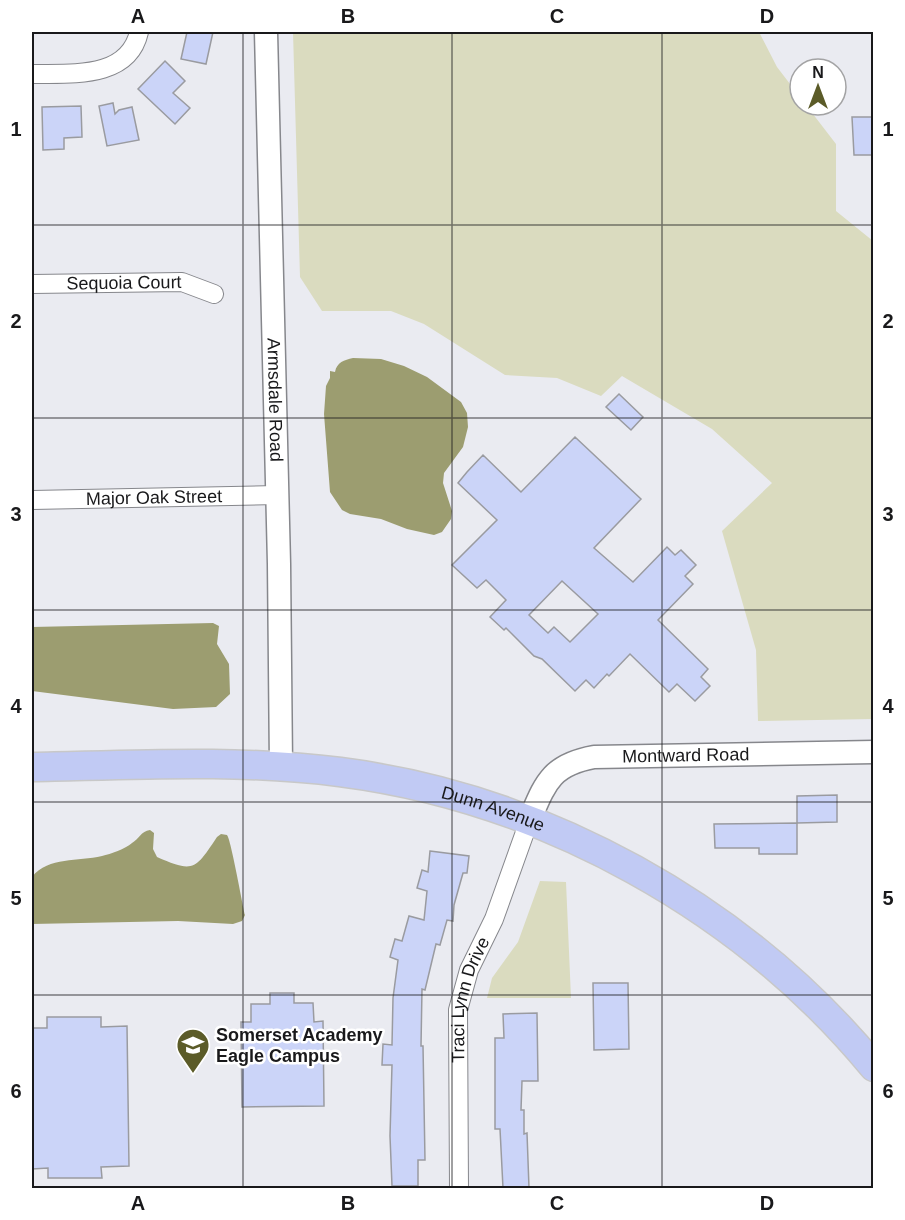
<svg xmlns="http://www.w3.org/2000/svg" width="905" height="1220" font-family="Arial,sans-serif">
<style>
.green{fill:#dadbbf}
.water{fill:#9c9d70}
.building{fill:#cbd4f8;stroke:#9a9ba0;stroke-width:1.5;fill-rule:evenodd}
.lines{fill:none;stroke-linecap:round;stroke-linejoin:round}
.minor-casing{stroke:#86878c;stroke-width:20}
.tertiary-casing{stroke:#86878c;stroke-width:25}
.primary-casing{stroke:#c8c8c8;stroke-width:31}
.minor{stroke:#fff;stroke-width:18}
.tertiary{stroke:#fff;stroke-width:22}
.primary{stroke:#c1caf4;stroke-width:28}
.grid{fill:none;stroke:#19191b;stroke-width:1.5;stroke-opacity:0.55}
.labels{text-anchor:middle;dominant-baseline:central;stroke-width:5;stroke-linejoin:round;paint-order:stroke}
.street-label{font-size:18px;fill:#19191b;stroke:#fff}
.poi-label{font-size:18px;font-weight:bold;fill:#19191b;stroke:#fff;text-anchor:start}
.neatline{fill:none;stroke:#19191b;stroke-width:2}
.grid-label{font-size:20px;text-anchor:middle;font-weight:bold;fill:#19191b}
</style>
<rect width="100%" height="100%" fill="#eaebf1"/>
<g class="green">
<path d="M293 32H759L777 67 800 97V105H806L836 144V211L873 241V719L758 721 756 650 722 531 772 483 712 429 622 376 601 396 557 378 505 375 424 324 391 311H322L300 277Z"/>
<path d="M540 881 566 882 571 998H487L492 978 518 942Z"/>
</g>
<g class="water">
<path d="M353 358 381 359 404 366 427 377 461 402 467 413 468 427 463 447 444 473 443 483 452 511 451 519 442 532 434 535 407 529 381 519 350 514 342 510 330 492 324 414 326 386 330 378V371L335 372C337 362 344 360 353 358Z"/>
<path d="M213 623 219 626 217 644 229 664 230 694 216 707 173 709 32 691V627Z"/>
<path d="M150 830 154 833 153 849 157 857C194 873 195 870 217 837L221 834 227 835C231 840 242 902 245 915L242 921 233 924 178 921 32 924V877C49 856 78 862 102 856 111 854 125 849 132 843 139 839 141 831 150 830Z"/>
</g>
<g class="building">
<path d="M187 32H213L206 64 181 59Z"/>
<path d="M165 61 185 81 173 93 190 108 175 124 138 89Z"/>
<path d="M113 103 115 114 119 110 132 107 139 140 107 146 99 106Z"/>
<path d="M81 106 82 137 64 138V149L43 150 42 107Z"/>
<path d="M852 117H873V155H854Z"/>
<path d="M619 394 643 417 631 430 606 407Z"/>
<path d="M575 437 641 499 594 548 633 582 667 547 675 555 681 550 696 565 685 576 693 584 658 620 708 669 701 677 710 686 695 701 677 684 669 692 630 654 609 676 607 674 594 688 586 680 575 691 542 659 534 656 506 628 504 630 490 617 506 600 486 580 477 588 452 565 497 520 458 483 467 472 483 455 521 492ZM562 581 598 614 570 642 554 627 548 633 529 615Z"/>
<path d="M837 795V822L797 823V796Z"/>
<path d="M797 823V854H759V848H715L714 824Z"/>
<path d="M430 851 469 856 467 873H463L454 905 453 921 447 920 440 945 436 944 425 990 422 989 421 1046H423L425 1160H418V1186H392L390 1136 392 1065H382L383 1044 392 1045 393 998 398 960 390 957 395 939 402 941 409 916 424 920 427 891 417 888 422 870 428 872Z"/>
<path d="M593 983H628L629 1049 594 1050Z"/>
<path d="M270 993H294V1003H313L314 1022 323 1021 324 1106 242 1107 241 1022H251V1004H270Z"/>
<path d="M537 1013 538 1081H522L521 1110H524V1134L527 1133 529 1188H503L500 1129H495V1038H504L503 1014Z"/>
<path d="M47 1017H101V1027L127 1026 129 1166 101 1167 102 1178H48V1168L32 1169V1028H47Z"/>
</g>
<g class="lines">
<defs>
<g id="minor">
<path d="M32 74C70 73 128 80 139 32"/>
<path id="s1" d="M32 284 182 282 214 294"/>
<path id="s2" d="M32 500 277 495"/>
<path id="s3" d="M459 1188 458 1010 469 970 494 919 529 821"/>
</g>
<g id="tertiary">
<path id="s4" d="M266 32 279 564 281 766"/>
<path id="s5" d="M529 821C545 784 550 765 594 757L874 752"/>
</g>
<g id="primary">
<path id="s6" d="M32 767C134 765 238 759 340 772 544 798 743 908 874 1067"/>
</g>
</defs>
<use href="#minor" class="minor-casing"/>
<use href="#tertiary" class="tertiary-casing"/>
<use href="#primary" class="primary-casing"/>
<use href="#minor" class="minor"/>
<use href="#tertiary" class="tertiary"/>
<use href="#primary" class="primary"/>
</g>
<path class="grid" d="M243 32V1188M452 32V1188M662 32V1188M32 225H874M32 418H874M32 610H874M32 802H874M32 995H874"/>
<defs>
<symbol id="school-pin" viewBox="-11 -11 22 30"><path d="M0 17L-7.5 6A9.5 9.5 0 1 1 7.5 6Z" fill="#5b5b28" stroke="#fff"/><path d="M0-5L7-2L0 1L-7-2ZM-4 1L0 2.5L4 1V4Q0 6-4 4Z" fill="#fff"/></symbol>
</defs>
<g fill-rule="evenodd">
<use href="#school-pin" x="174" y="1026" width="38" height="52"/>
</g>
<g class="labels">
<g class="street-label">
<text stroke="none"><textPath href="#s1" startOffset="92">Sequoia Court</textPath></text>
<text stroke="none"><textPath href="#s4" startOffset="368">Armsdale Road</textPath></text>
<text stroke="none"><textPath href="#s2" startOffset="122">Major Oak Street</textPath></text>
<text stroke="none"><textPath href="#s5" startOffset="189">Montward Road</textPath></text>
<text stroke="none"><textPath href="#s6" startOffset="466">Dunn Avenue</textPath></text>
<text stroke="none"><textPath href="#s3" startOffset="190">Traci Lynn Drive</textPath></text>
</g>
<g class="poi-label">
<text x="216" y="1035">Somerset Academy<tspan x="216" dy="21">Eagle Campus</tspan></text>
</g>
</g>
<rect width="905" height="1220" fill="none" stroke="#ffffff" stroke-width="66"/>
<g transform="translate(818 87)"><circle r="28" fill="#ffffff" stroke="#a3a3a4" stroke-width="1.5"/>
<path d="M0-4.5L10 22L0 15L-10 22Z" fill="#5b5b28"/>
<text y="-9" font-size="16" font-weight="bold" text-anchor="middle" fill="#19191b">N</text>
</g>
<rect x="33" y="33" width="839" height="1154" class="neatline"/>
<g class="grid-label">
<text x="138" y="23">A</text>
<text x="348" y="23">B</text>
<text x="557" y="23">C</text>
<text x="767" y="23">D</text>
<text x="16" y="136">1</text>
<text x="888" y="136">1</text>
<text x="16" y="328">2</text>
<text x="888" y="328">2</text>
<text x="16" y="521">3</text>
<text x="888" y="521">3</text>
<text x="16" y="713">4</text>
<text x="888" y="713">4</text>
<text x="16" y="905">5</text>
<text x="888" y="905">5</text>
<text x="16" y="1098">6</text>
<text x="888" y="1098">6</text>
<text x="138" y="1210">A</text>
<text x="348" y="1210">B</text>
<text x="557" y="1210">C</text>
<text x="767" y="1210">D</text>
</g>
</svg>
